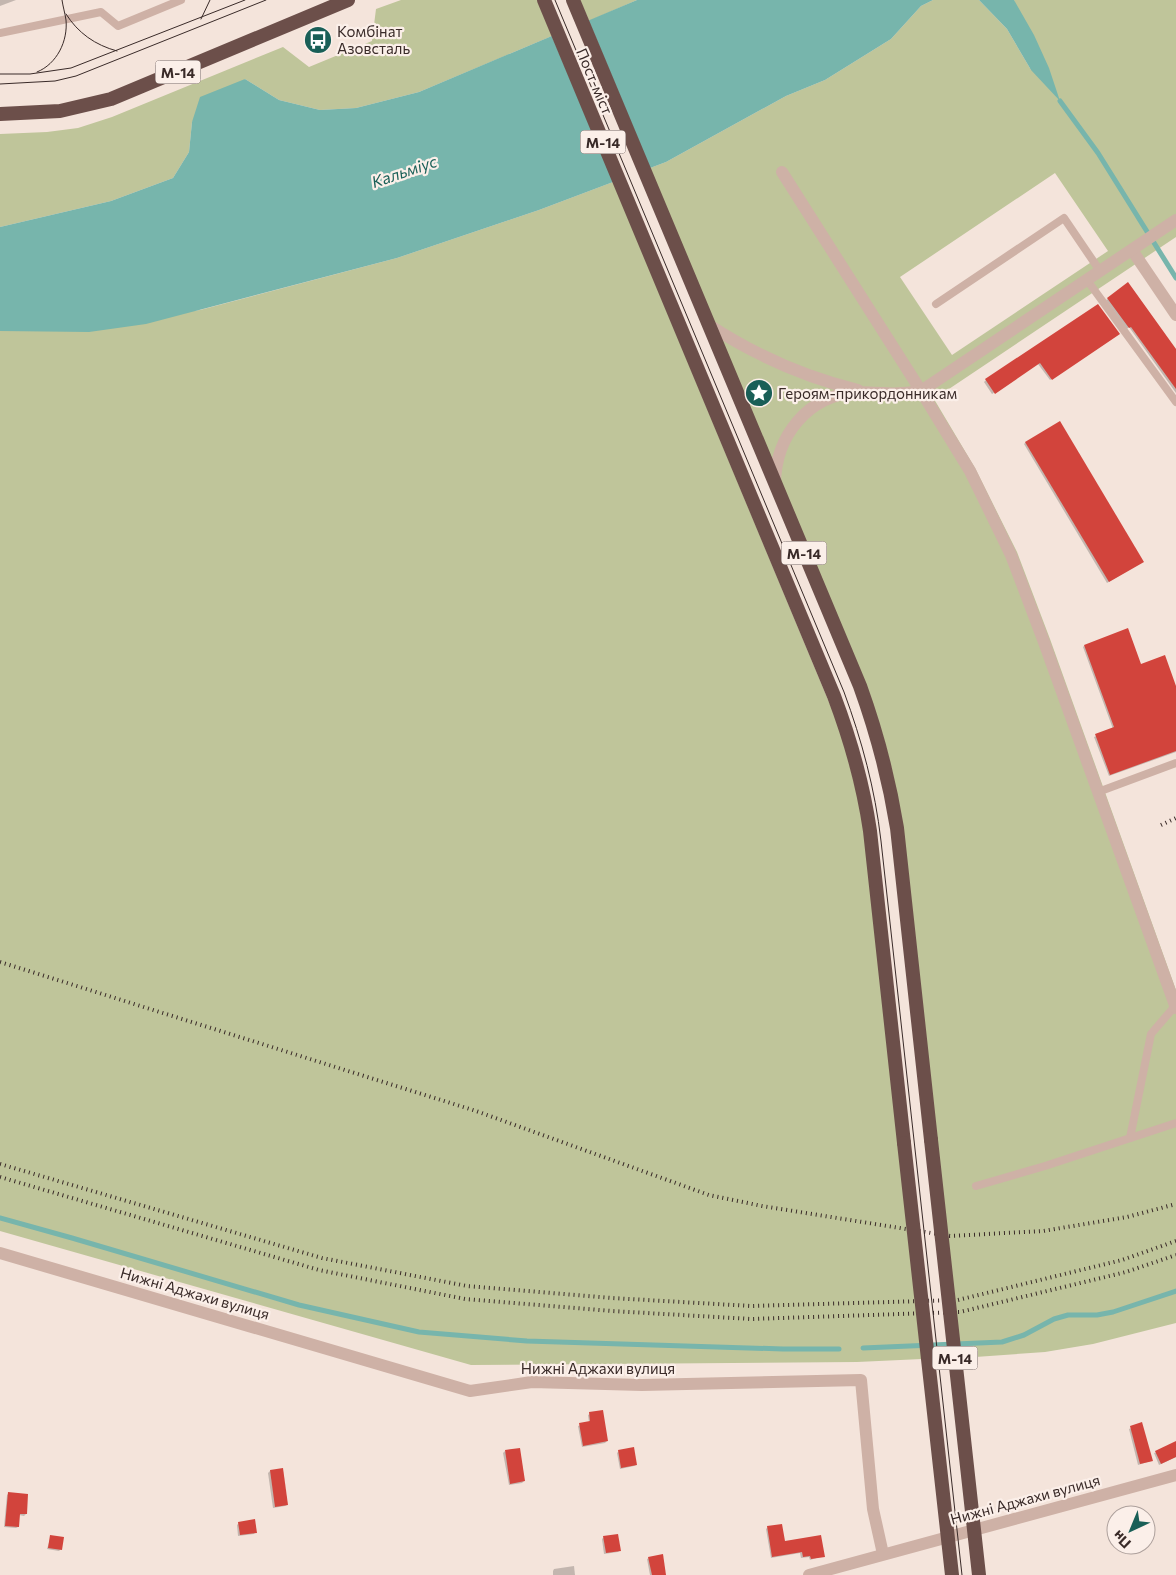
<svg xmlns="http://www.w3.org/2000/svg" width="1176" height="1575" font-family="Commissioner,sans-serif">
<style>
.green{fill:#bfc59a;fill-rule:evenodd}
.water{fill:#77b5ac}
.pier{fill:#f4e4db}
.shadow{fill:#0003}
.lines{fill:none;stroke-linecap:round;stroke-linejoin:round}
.stream{stroke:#77b5ac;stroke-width:5}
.building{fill:#d2443c}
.service{stroke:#ceb1a6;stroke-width:8}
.minor{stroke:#ceb1a6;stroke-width:12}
.trunk{stroke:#6c4f4a;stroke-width:14}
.tram{stroke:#392a28;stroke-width:1}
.rail{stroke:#392a28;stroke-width:4;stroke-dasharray:1 4;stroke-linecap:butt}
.trunk-bridge{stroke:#6c4f4a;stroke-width:14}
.labels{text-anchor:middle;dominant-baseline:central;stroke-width:4.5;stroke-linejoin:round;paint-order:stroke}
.shield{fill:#fbefe9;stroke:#736562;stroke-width:1}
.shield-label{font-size:14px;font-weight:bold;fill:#392a28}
.poi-label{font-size:15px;fill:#392a28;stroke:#fbefe9;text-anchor:start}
.street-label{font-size:15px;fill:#392a28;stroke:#fbefe9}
.water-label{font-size:16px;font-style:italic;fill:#195f57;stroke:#fbefe9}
</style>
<rect width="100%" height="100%" fill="#f4e4db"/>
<g class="green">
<path d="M401 0H537L552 36 419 92 356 108 320 110 279 100 245 79 192 122 189 152 173 178 111 201 0 227V134L47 132 78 128 112 117 283 47 309 67 372 41 376 9Z"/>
<path d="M580 0H637L589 21Z"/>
<path d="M933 0H979L1007 29 1031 70 1014 0H1176V237L934 399 975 468 1017 552 1050 639 1176 990V1323L1093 1344 1045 1352 961 1358 904 838C896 782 886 737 865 683L650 168 666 162 786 96 825 80 891 39 921 6ZM1055 173 1108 251 952 355 900 277Z"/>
<path d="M613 182 841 731 858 798 864 832 922 1359 857 1362 471 1365 0 1231V331L37 330 200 310 397 258 539 210Z"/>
</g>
<g class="water">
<path d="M637 0H933L921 6 891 39 825 80 786 96 666 162 539 210 397 258 146 324 89 332 0 331V227L111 201 173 178 189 152 192 122 200 97 245 79 279 100 320 110 356 108 419 92Z"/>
<path d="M979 0H1014L1034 35 1049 68 1060 101 1031 70 1007 29Z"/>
</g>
<path class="pier" d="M588 19 651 170 614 184 551 34Z"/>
<g class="shadow">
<path d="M0 0H16L0 6Z"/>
<path d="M1108 299 1176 351V393L1129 327 1127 329 1106 300Z"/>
<path d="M1098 306 1116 336 1050 380 1038 364 992 394 984 382 986 380Z"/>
<path d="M1026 442 1141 563 1107 583 1024 444Z"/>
<path d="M1084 646 1141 666 1176 690V752L1109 776 1094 737 1113 729 1083 647Z"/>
<path d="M590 1414 607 1441 605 1443 582 1447 578 1426 589 1422 588 1415Z"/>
<path d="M1141 1424 1151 1461 1138 1465 1129 1429Z"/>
<path d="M1176 1447V1457L1159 1465 1154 1453Z"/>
<path d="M505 1451 524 1481 522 1483 509 1485 503 1453Z"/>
<path d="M619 1451 636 1465 634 1466 620 1469 617 1453Z"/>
<path d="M282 1470 287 1505 285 1506 273 1508 268 1473 270 1471Z"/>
<path d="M8 1494 26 1514 24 1516 19 1515 18 1527 16 1528 4 1527 7 1495Z"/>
<path d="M239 1523 256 1532 254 1534 238 1536 237 1525Z"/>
<path d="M768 1527 784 1542 823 1556 810 1560 809 1557 801 1558 800 1553 771 1558 766 1529Z"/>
<path d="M51 1536 61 1549 59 1551 47 1549Z"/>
<path d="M604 1537 620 1550 618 1552 604 1554 602 1539Z"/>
<path d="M649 1558 665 1575H650L647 1559Z"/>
<path d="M574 1566 575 1575H553V1571L554 1569Z"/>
</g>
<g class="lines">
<g class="stream">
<path d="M1060 101 1098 153 1176 278"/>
<path d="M0 1218 72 1238 299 1305 419 1332 527 1341 783 1349H839"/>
<path d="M863 1348 1002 1342 1024 1335 1054 1319 1068 1315H1097L1113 1312 1176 1291"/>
</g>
</g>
<g class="building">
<path d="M1128 282 1176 349V389L1131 327 1129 328 1107 298Z"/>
<path d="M1098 304 1120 334 1052 380 1040 363 995 394 985 379Z"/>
<path d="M1060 421 1144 562 1109 582 1025 442Z"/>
<path d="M1128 628 1141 664 1165 655 1176 686V751L1110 775 1095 734 1114 727 1084 645Z"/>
<path d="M603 1410 608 1441 583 1446 579 1423 590 1421 589 1412Z"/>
<path d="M1142 1422 1153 1461 1140 1464 1130 1426Z"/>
<path d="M1176 1441V1457L1161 1464 1155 1451Z"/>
<path d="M634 1447 637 1465 621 1468 618 1450Z"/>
<path d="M520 1448 525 1481 510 1484 505 1450Z"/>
<path d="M283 1468 288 1505 275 1507 270 1470Z"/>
<path d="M8 1492 28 1494 27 1514H20L19 1527 5 1526Z"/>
<path d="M255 1519 257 1533 240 1535 238 1522Z"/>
<path d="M782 1524 785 1541 821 1535 825 1557 811 1559 810 1556 803 1557 802 1552 772 1557 767 1526Z"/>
<path d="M618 1534 621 1551 606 1553 603 1536Z"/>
<path d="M50 1535 64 1537 62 1550 48 1548Z"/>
<path d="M663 1554 666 1575H652L648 1557Z"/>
</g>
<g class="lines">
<g class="service">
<path d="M0 33 101 12 118 26 181 0"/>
<path d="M1087 280 1176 402"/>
<path d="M936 304 1064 218 1100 271"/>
<path d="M1098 792 1176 763"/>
<path d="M1130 1138 1151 1034 1175 1006"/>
<path d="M976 1186 1045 1166 1176 1123"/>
</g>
<g class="minor">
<path d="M782 172 921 391 970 471 1011 555 1044 642 1176 1008"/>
<path d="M1132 250 1176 315"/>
<path d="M709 325C755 355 804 377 858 390"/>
<path d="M775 483C776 436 807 396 856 392 865 392 874 393 883 393 896 394 909 393 921 391L1176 220"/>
<path d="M0 1253 470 1391 532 1382 642 1385 861 1380 873 1509 883 1554"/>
<path d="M809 1575 1176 1475"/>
</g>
<g class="trunk">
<path d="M544 0 834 696C851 741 863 783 870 831L904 1143"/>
<path d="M573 0 860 686C877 733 889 779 897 828L931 1140"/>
<path d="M0 114 60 111 111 99 348 0"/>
</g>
<g class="tram">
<path d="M555 0 844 692C862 741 875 789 881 841L962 1575"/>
<path d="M66 14C78 33 95 45 117 51"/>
<path d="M201 19 210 0"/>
<path d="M37 72C57 64 68 41 66 20 65 13 63 7 62 0"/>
<path d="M0 74H30L71 68 245 0"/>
<path d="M0 84 55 81 76 76 266 0"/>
</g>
<g class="rail">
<path d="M1161 825 1176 818"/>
<path d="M0 962 476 1111 709 1195 762 1206 950 1236 1043 1231 1127 1217 1176 1204"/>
<path d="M0 1164 322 1258 467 1286 612 1298 751 1306 958 1300 1122 1260 1176 1241"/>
<path d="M0 1177 319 1270 465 1299 612 1311 751 1319 960 1312 1126 1272 1176 1255"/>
</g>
<g class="trunk-bridge">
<path d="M931 1140 979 1575"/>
<path d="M904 1143 952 1575"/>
</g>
</g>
<defs>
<symbol id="bus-disc" viewBox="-11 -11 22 22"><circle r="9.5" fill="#195f57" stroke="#fbefe9"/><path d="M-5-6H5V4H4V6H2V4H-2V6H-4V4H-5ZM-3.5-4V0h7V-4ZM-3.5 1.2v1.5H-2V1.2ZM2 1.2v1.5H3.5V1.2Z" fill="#fff"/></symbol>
<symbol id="sight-disc" viewBox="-11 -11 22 22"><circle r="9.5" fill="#195f57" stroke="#fbefe9"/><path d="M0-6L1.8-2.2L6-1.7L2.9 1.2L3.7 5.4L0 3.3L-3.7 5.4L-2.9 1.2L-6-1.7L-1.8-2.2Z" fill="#fff"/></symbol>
</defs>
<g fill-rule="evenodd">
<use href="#bus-disc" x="302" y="24" width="32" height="32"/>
<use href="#sight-disc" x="743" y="377" width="32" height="32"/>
</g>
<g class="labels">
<g class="shield">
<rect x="155.5" y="60.5" width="45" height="23" rx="4"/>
<rect x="580.5" y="130.5" width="45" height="23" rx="4"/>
<rect x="781.5" y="541.5" width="45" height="23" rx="4"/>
<rect x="932.5" y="1346.5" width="45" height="23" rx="4"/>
</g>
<g class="shield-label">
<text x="178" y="72">М-14</text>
<text x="603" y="142">М-14</text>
<text x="804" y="553">М-14</text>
<text x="955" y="1358">М-14</text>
</g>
<g class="poi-label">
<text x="337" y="31">Комбінат<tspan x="337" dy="17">Азовсталь</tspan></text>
<text x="778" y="393">Героям-прикордонникам</text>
</g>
<g class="street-label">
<text transform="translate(595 81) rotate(67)">Пост-міст</text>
<text transform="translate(195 1293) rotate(16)">Нижні Аджахи вулиця</text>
<text x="598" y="1368">Нижні Аджахи вулиця</text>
<text transform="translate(1025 1499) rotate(-15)">Нижні Аджахи вулиця</text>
</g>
<g class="water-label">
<text transform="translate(404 171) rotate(-19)">Кальміус</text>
</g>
</g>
<g transform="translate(1131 1530) rotate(224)"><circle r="24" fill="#fbefe9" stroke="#ada09c"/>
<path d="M0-4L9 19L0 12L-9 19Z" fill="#195f57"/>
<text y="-8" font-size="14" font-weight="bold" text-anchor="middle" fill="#392a28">Пн</text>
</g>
</svg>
